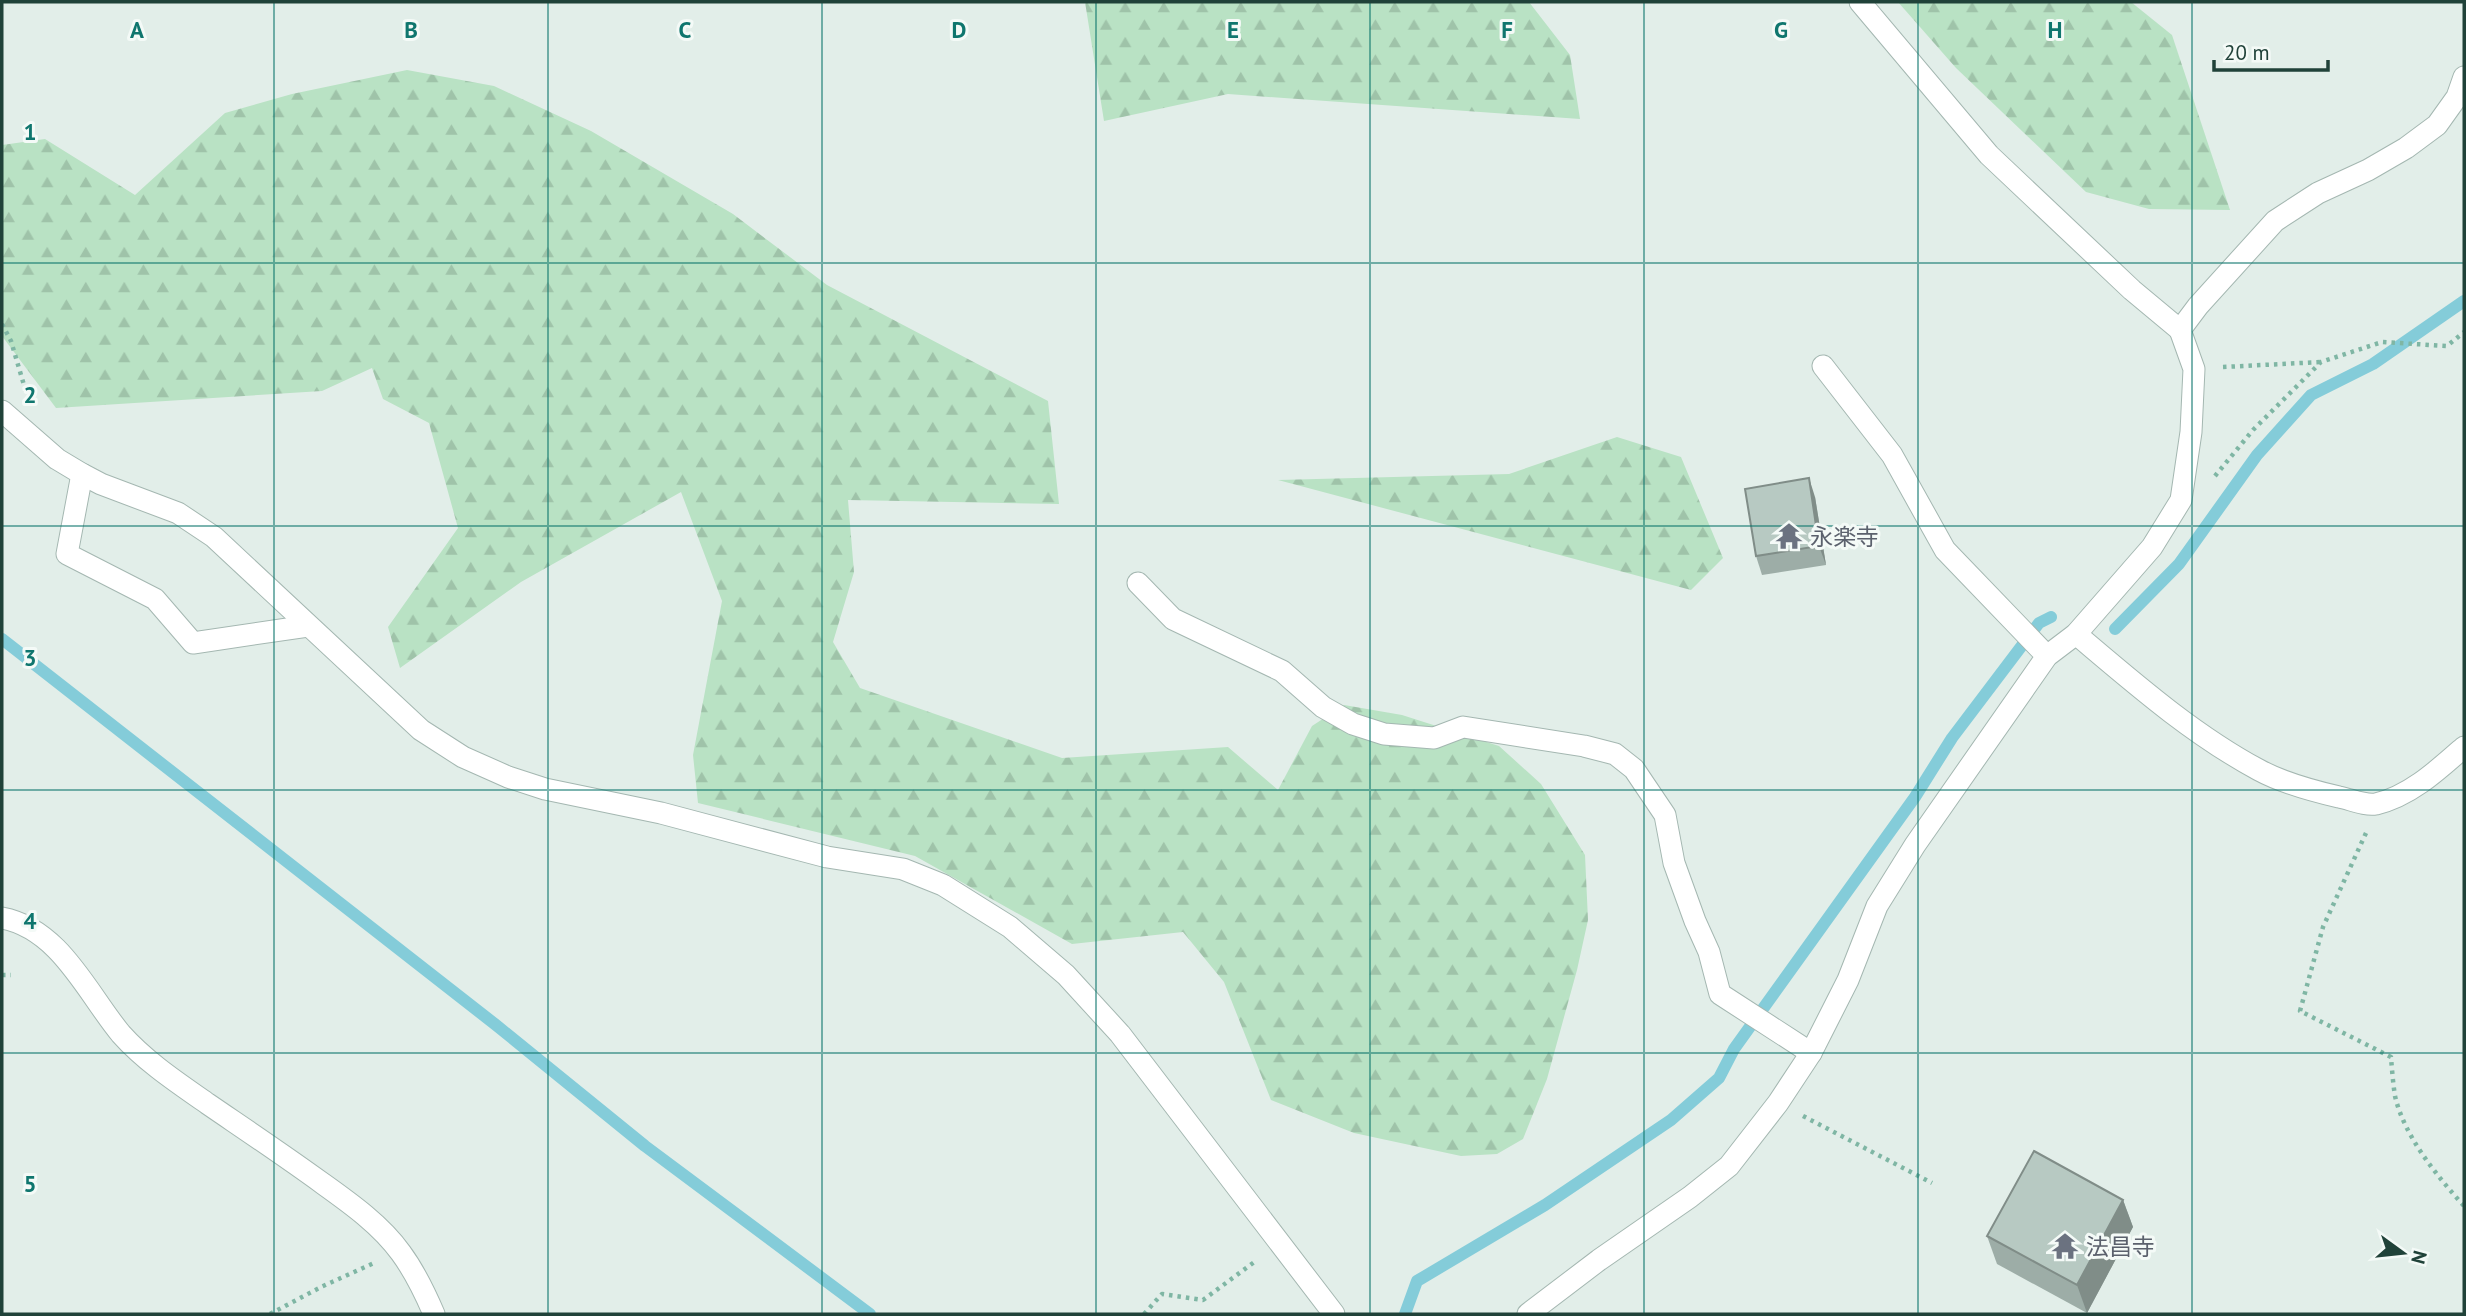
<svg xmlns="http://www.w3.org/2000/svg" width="2466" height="1316" font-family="'PT Sans','Noto Sans JP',sans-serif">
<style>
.forest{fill:url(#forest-firs)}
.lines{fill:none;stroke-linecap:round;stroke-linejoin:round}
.stream{stroke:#84ccd9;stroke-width:12}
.service-casing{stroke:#a4b7b1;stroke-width:23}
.minor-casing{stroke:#a4b7b1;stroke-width:23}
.path{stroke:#7fb6a4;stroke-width:4.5;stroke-dasharray:3.5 5;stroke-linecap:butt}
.service{stroke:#fff;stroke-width:21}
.minor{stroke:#fff;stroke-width:21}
.wall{fill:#9dada7}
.shaded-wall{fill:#808d88}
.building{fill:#b7c9c2;stroke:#808d88;stroke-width:2}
.grid{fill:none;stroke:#0f766e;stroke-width:2;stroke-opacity:0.55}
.labels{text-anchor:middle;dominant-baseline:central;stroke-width:6;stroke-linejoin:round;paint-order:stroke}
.worship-label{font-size:23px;fill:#5b616d;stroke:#f4faf7;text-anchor:start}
.grid-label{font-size:23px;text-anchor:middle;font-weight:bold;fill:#0f766e;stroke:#f4faf7;stroke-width:6;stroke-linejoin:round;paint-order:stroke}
</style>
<defs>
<pattern id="forest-firs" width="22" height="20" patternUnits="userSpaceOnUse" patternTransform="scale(1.75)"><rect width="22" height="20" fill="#b9e2c4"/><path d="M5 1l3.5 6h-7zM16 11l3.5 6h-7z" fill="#9fc3a9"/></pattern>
</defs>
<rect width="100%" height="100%" fill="#e2eee9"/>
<g class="forest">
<path d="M1085 2H1529L1570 55 1580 119 1228 94 1104 121Z"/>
<path d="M1898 2H2131L2172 35 2230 210 2149 209 2086 192 1956 68Z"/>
<path d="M407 70 494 86 591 131 733 214 827 285 1048 401 1059 504 848 500 854 572 833 642 860 688 1062 758 1228 747 1278 790 1312 726 1344 705 1402 715 1499 746 1541 784 1585 855 1588 920 1577 970 1547 1079 1523 1139 1497 1154 1461 1156 1354 1133 1271 1100 1224 982 1183 932 1072 944 915 856 698 803 693 755 722 601 681 492 521 582 400 668 388 627 458 528 429 423 383 399 372 368 322 391 56 408 2 336V145L45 139 135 195 225 113 292 94Z"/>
<path d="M1617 437 1681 457 1723 558 1691 590 1278 480 1509 474Z"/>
</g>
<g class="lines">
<g class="stream">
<path d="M2115 629 2179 564 2257 455 2311 395 2373 364 2464 301"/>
<path d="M2 639 496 1025 645 1146 870 1314"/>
<path d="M1405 1314 1417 1281 1545 1205 1671 1120 1719 1078 1734 1049 1915 797 1952 738 2039 623 2051 617"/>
</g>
<defs>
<g id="service">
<path d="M1823 366 1892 455 1945 550 2047 656"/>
<path d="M82 474 67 554 155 599 193 643 308 626"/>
<path d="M1138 583 1173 619 1282 671 1323 707 1353 724 1384 734 1434 738 1463 727 1584 746 1615 754 1634 769 1665 815 1674 863 1695 921 1709 952 1720 994 1811 1053"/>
</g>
<g id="minor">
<path d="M1860 2 1989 155 2132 290 2180 330"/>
<path d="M2 411 57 459 82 474 101 484 178 513 214 537 421 730 463 757 508 777 545 789 661 813 827 857 903 869 943 885 1010 927 1066 975 1120 1034 1334 1314"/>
<path d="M2076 634C2134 683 2192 734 2259 770 2283 783 2313 791 2339 797 2350 799 2365 806 2376 804 2410 796 2438 770 2464 747"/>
<path d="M2 918C60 929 87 993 121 1034 146 1062 178 1083 208 1104 246 1130 285 1156 322 1183 350 1203 381 1225 401 1253 415 1272 425 1293 434 1314"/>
<path d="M1528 1314 1599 1260 1690 1197 1729 1166 1778 1103 1811 1053 1848 980 1877 906 1915 845 2047 656 2076 634 2152 547 2181 500 2191 432 2194 369 2180 330 2198 306 2275 221 2318 193 2368 170 2406 148 2437 125 2457 97 2464 77"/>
</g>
</defs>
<use href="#service" class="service-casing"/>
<use href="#minor" class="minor-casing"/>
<g class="path">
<path d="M2 324 11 341 26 392"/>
<path d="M2223 367 2321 362"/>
<path d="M2215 476 2253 430 2321 362 2382 342 2447 346 2464 332"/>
<path d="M2366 833 2323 927 2300 1011 2391 1057C2392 1070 2393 1083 2395 1096 2404 1136 2437 1176 2464 1206"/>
<path d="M2 975H11"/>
<path d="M1803 1116 1932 1183"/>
<path d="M270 1314 321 1287 374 1263"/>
<path d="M1144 1314 1162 1294 1203 1300 1257 1260"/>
</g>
<use href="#service" class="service"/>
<use href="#minor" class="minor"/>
</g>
<g class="wall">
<path d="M1815 497 1826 565 1762 575 1756 556Z"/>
<path d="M2123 1200 2133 1227 2087 1313 1997 1264 1987 1236Z"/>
</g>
<g class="shaded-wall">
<path d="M1809 478 1815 497 1826 565 1819 546Z"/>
<path d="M2123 1200 2133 1227 2087 1313 2077 1285Z"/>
</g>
<g class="building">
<path d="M1809 478 1819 546 1756 556 1745 489Z"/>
<path d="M2034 1151 2123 1200 2077 1285 1987 1236Z"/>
</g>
<path class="grid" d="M274 2V1314M548 2V1314M822 2V1314M1096 2V1314M1370 2V1314M1644 2V1314M1918 2V1314M2192 2V1314M2 263H2464M2 526H2464M2 790H2464M2 1053H2464"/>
<defs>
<symbol id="temple-bare" viewBox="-9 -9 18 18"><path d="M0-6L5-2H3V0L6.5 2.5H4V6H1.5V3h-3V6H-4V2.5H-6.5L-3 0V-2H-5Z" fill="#6b7280" stroke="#f4faf7" stroke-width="2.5" paint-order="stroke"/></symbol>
</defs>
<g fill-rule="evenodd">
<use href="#temple-bare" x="1770" y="517" width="38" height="38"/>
<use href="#temple-bare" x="2046" y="1227" width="38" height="38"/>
</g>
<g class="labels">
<g class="worship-label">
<text x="1810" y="536">永楽寺</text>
<text x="2086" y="1246">法昌寺</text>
</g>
</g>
<g class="grid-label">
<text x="137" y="38">A</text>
<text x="411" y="38">B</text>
<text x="685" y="38">C</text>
<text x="959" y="38">D</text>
<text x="1233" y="38">E</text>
<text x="1507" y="38">F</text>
<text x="1781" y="38">G</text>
<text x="2055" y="38">H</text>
<text x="30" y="140">1</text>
<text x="30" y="403">2</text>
<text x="30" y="666">3</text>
<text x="30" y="929">4</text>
<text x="30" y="1192">5</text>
</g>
<rect width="2466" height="1316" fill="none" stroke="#204239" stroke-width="7"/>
<g transform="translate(2403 1253) rotate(105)" stroke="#f4faf7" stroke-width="5" paint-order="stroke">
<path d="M0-5L12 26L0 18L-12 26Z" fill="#204239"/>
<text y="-10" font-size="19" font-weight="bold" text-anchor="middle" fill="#204239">N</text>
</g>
<path d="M2214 60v10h114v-10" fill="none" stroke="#204239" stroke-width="3.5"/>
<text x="2224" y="60" font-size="21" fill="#204239" stroke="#f4faf7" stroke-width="5" paint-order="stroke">20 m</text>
</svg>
